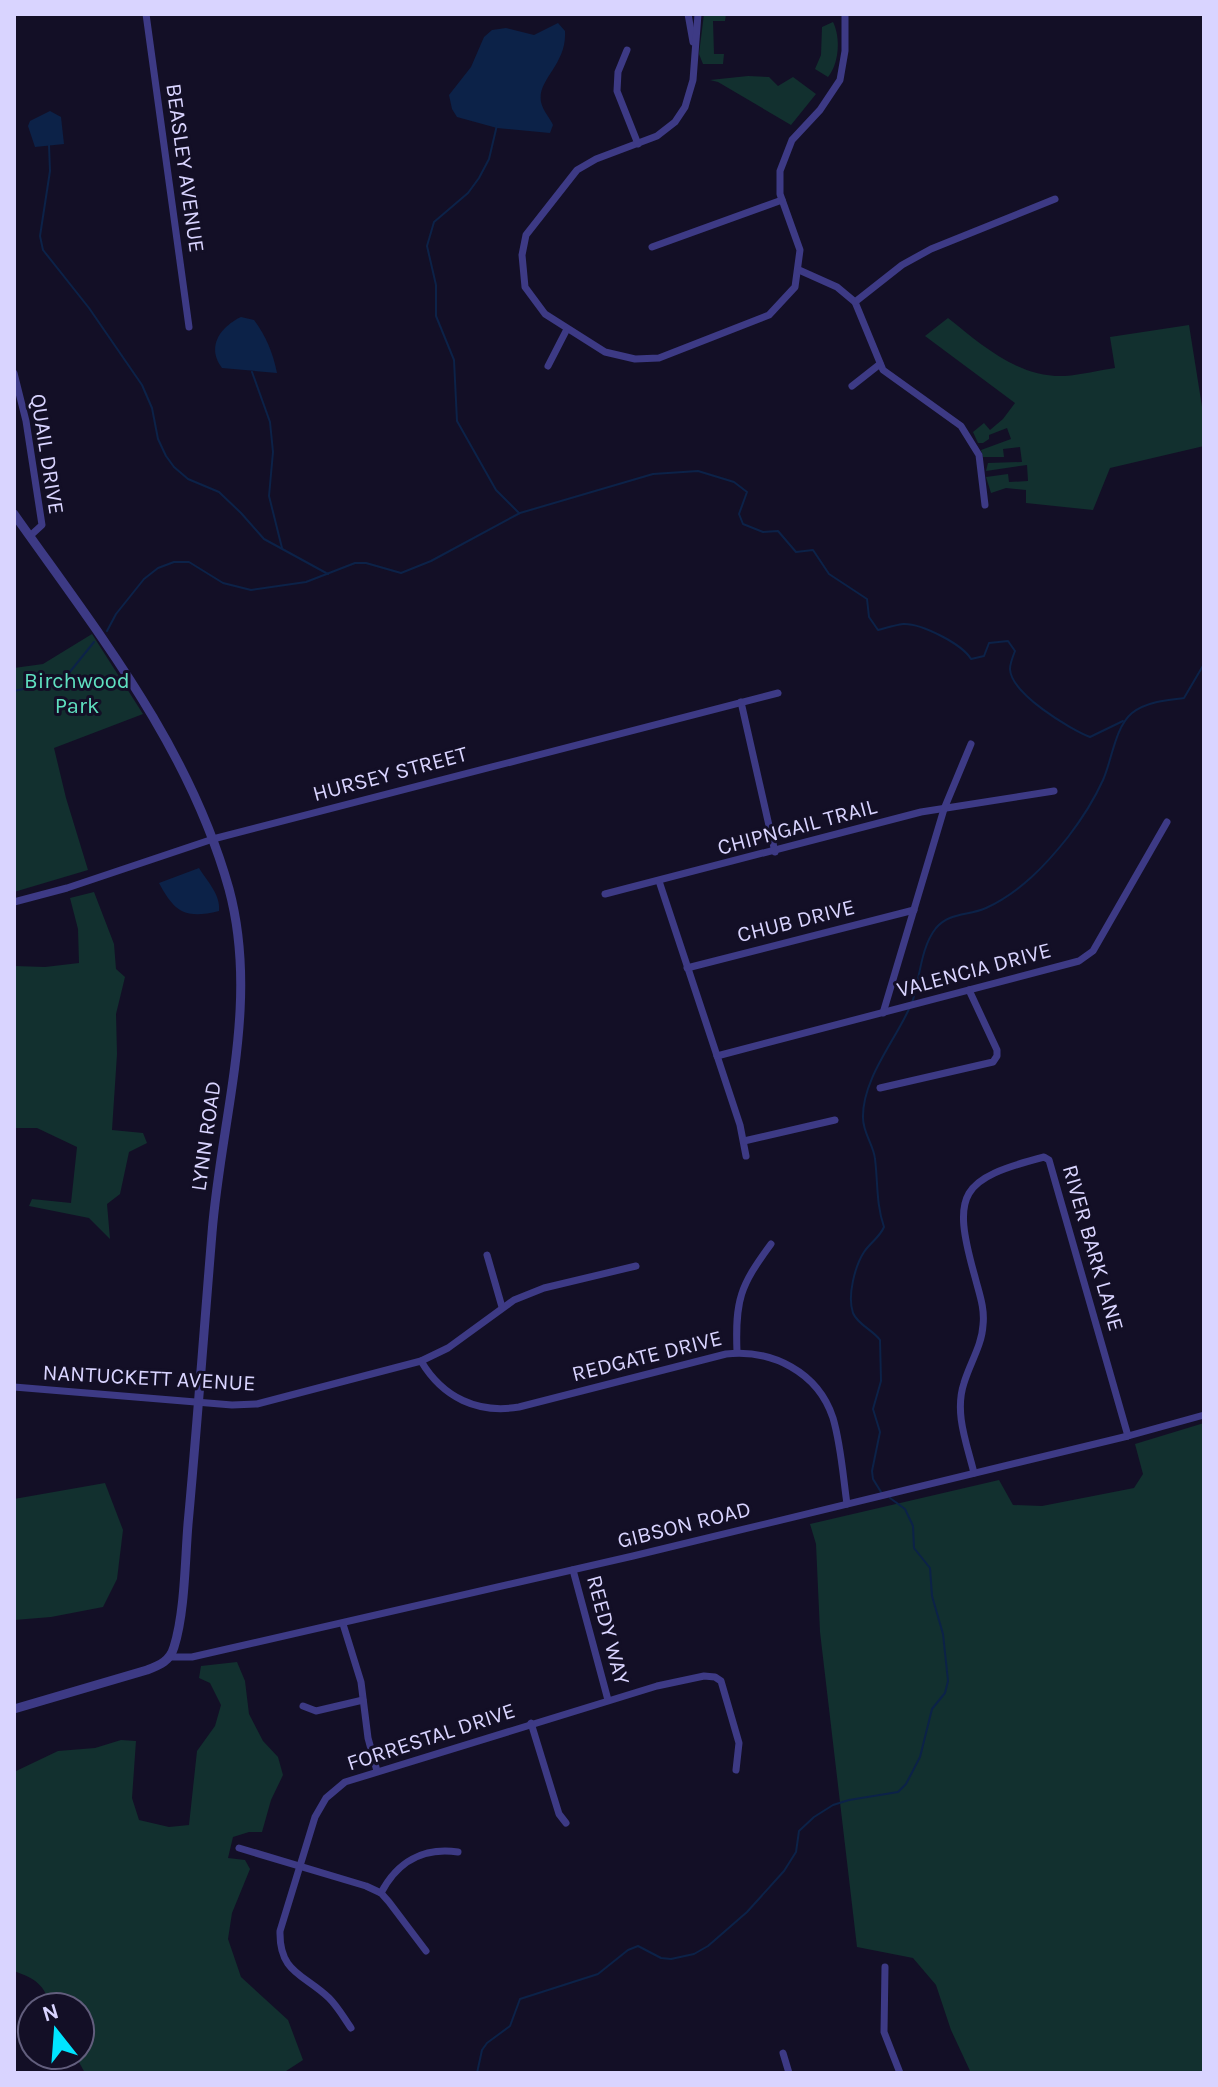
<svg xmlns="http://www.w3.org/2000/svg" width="1218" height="2087" font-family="Karla,sans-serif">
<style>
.green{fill:#12302f}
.water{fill:#0c2248}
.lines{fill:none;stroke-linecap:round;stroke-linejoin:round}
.stream{stroke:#0c2248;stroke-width:2}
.minor{stroke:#3d3a85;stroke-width:7}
.tertiary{stroke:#3d3a85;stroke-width:9}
.labels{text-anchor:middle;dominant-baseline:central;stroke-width:6;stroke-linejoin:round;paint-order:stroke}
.street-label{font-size:22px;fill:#d9d4ff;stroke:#130f26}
.park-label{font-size:22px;fill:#5fe0c0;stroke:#130f26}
</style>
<rect width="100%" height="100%" fill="#130f26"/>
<g class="green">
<path d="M704 14H726L725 21H713L714 54H724L723 64H703L699 54Z"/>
<path d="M833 22C841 38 839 64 828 77L815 69 821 55 822 27Z"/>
<path d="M748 76 769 77 778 86 793 77 816 94 791 125 718 82 710 80Z"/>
<path d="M948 318C982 345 1018 378 1065 376 1081 375 1099 370 1115 368L1110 337 1189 325 1204 419V446L1110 468 1093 510 1026 503V490L1006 488 991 493 986 477 1008 474 1009 482 1028 481 1027 465 986 471 988 463 1022 462 1020 447 1003 449 1004 457H983L981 450 1011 439 1007 428 989 435V439L983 443H978L973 432 984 423 990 430 1003 419 1015 403 925 336Z"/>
<path d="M92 634 143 714 54 748 66 798 88 870 14 892V668L43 664Z"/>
<path d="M94 892 114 944 116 969 125 977 116 1014 117 1054 112 1130 143 1133 147 1143 129 1152 120 1194 107 1204 110 1239 89 1218 29 1206 32 1199 71 1203 77 1147 37 1128H14V966L45 967 79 963 78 929 70 898Z"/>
<path d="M1204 1423V2073H971L951 2030 936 1985 913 1958 857 1947 820 1632 816 1544 810 1524 999 1480 1013 1505 1042 1506 1134 1488 1143 1474 1135 1444Z"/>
<path d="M105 1483 123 1530 117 1579 103 1607 51 1617 14 1620V1499Z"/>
<path d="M237 1662 245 1681 249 1714 263 1741 278 1757 283 1775 271 1800 262 1832H249L233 1837 228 1858 245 1860 250 1869 232 1913 228 1939 241 1977 288 2020 303 2060 283 2073H85L75 2055H80V2007H51C44 1984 36 1979 14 1971V1772L58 1751 95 1748 121 1740 136 1741 132 1798 139 1820 169 1827 189 1825 197 1751 215 1726 221 1705 210 1683 199 1678 201 1666Z"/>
</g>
<g class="water">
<path d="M558 23 565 31C567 65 537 79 541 102 543 111 550 118 553 125L550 133 497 128 457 117 452 109 449 95 471 67 484 37 492 30 506 28 534 35Z"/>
<path d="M50 111 61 117 64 144 35 147 28 126 30 121Z"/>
<path d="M241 317 254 320C266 336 273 353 277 373L222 368C206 347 220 327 241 317Z"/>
<path d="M199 868C207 881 221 895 219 911 186 919 175 913 159 883Z"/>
</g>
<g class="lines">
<g class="stream">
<path d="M497 125 489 159 479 178 468 193 434 222 427 246 436 285V316L454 360 457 421 496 490 519 513"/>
<path d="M49 145 50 171 40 236 43 250 89 308 142 385 152 408 158 439 166 456 174 467 188 479 219 492 241 513 264 539 328 574"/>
<path d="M252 372 270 422 273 452 269 496 282 548"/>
<path d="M107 631 116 614 144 579 158 568 174 562H189L223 583 251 590 306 582 355 563H366L401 573 431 561 520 513 653 474 698 471 734 482 747 492 739 514 743 524 763 532 778 531 796 552 813 550 829 574 867 599 869 617 878 630C886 628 895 625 903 624 921 623 962 644 971 659L984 656 989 643 1008 641 1015 651C1013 656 1010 664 1010 669 1011 694 1070 729 1090 737L1123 721"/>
<path d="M14 691 41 685 69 673 94 642"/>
<path d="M912 1003C920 980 920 948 936 928 950 912 968 916 986 908 1019 893 1045 866 1068 837 1081 820 1094 800 1103 780 1112 760 1115 727 1132 713 1146 702 1166 700 1184 698L1204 664"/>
<path d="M881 1492 873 1479 872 1471 880 1432 873 1409 881 1381 880 1340C873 1330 858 1325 853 1313 847 1296 855 1266 864 1252 871 1242 879 1238 884 1227 876 1204 878 1182 875 1159 874 1146 863 1133 863 1118 862 1080 894 1042 909 1009"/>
<path d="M477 2073 482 2050 487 2043 510 2026 520 1999 598 1974 628 1950 638 1946 661 1958 671 1959 694 1954 708 1946 747 1912 784 1871 796 1852 799 1831 814 1817 833 1805 849 1800 898 1792 906 1784 920 1757 932 1709 945 1693 948 1681 943 1634 932 1596 930 1568 914 1548 913 1526 905 1509 890 1498"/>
</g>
<g class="minor">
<path d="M146 14 189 327"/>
<path d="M688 14 693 42"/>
<path d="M698 14 693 80 685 107 675 122 657 136 596 159 577 170 526 235 522 255 525 287 545 314 605 352 635 359 659 358 769 315 795 287 800 250 780 194V171L792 140 820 110 840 80 845 51V14"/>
<path d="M627 50 618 72 617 91 638 144"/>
<path d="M652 247 782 200"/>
<path d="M799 270 837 287 855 302 883 370 961 426 979 455 985 505"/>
<path d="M855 302 902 265 931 249 1055 199"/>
<path d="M548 366 567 329"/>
<path d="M14 373 26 421 42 525 30 536"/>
<path d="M852 386 880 364"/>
<path d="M741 702 775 852"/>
<path d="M659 881 740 1125 746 1156"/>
<path d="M605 894 921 812 1054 791"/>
<path d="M14 902 67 888 213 839 778 693"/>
<path d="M687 968 914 910"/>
<path d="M883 1013 944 809 971 744"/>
<path d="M717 1056 1079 961 1093 951 1167 822"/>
<path d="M880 1088 993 1062 997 1056V1050L969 990"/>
<path d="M744 1141 835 1120"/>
<path d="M487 1255 502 1307"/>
<path d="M737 1352C735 1300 740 1286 771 1244"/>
<path d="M421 1361C443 1398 478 1414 519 1407L726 1354C772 1349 818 1372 833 1418 841 1445 843 1476 847 1504"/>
<path d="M14 1387 232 1405 257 1404 421 1361 448 1348 514 1300 544 1288 636 1266"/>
<path d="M974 1473C967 1444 954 1413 964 1383 970 1363 982 1345 983 1325 985 1308 979 1293 975 1277 951 1192 960 1179 1044 1157L1049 1160 1128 1436"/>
<path d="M573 1570 608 1700"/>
<path d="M343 1624 361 1682 368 1738 377 1771"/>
<path d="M169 1657H192L633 1556 1128 1436 1204 1415"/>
<path d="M303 1706 316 1711 363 1700"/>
<path d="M531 1723 559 1814 566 1823"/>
<path d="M239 1848 366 1886 381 1893 389 1902 426 1951"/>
<path d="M381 1893C397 1862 423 1847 458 1852"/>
<path d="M885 1967 884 2032 900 2073"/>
<path d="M351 2028C344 2018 338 2007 329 1998 304 1974 279 1973 280 1931L315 1817 326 1798 345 1782 657 1686 704 1676 715 1677 721 1681 739 1743 736 1770"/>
<path d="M783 2053 789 2073"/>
</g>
<path class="tertiary" d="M14 514C98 633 189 746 229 889 260 1004 221 1118 212 1233 204 1330 197 1427 188 1524 185 1560 185 1612 174 1647 170 1661 160 1665 147 1670L14 1709"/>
</g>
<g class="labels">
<g class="street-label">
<text transform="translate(185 168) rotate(82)">BEASLEY AVENUE</text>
<text transform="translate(47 454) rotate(81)">QUAIL DRIVE</text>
<text transform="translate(390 774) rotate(-15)">HURSEY STREET</text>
<text transform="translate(797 827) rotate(-15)">CHIPNGAIL TRAIL</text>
<text transform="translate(796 921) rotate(-14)">CHUB DRIVE</text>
<text transform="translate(974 970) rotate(-15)">VALENCIA DRIVE</text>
<text transform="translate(206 1136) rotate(-82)">LYNN ROAD</text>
<text transform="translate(1093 1248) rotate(74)">RIVER BARK LANE</text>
<text transform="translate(647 1356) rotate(-14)">REDGATE DRIVE</text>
<text transform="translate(149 1378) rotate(3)">NANTUCKETT AVENUE</text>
<text transform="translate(684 1525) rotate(-14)">GIBSON ROAD</text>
<text transform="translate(608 1630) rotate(75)">REEDY WAY</text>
<text transform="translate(431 1737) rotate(-18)">FORRESTAL DRIVE</text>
</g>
<g class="park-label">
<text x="77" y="681">Birchwood<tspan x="77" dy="25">Park</tspan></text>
</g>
</g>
<rect width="1218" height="2087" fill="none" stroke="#d9d4ff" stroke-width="32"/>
<g transform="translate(56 2031) rotate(343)"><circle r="38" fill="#130f26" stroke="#625e7d" stroke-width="2"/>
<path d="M0-6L14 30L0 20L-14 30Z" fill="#00e5ff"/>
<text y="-12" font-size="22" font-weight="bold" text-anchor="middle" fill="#d9d4ff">N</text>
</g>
</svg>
